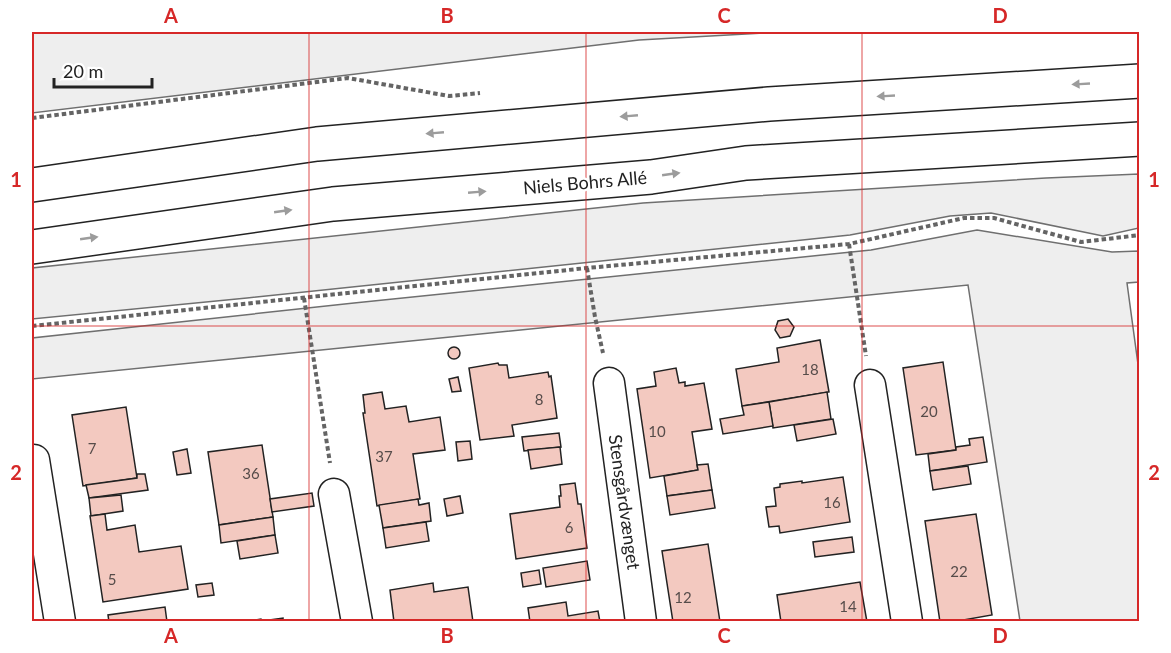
<svg xmlns="http://www.w3.org/2000/svg" width="1171" height="653" font-family="Lato,sans-serif">
<style>
.green{fill:#eee;stroke:#6f6f6f;stroke-width:1.5}
.building{fill:#f3c9c0;stroke:#222;stroke-width:1.5}
.lines{fill:none;stroke-linecap:round;stroke-linejoin:round}
.minor-casing{stroke:#222;stroke-width:33}
.tertiary-casing{stroke:#222;stroke-width:36}
.path{stroke:#646464;stroke-width:4;stroke-dasharray:4.5 3;stroke-linecap:butt}
.minor{stroke:#fff;stroke-width:30}
.tertiary{stroke:#fff;stroke-width:33}
.oneway{fill:#9c9c9c}
.grid{fill:none;stroke:#d62828;stroke-width:1.5;stroke-opacity:0.55}
.labels{text-anchor:middle;dominant-baseline:central;stroke-width:4.5;stroke-linejoin:round;paint-order:stroke}
.number-label{font-size:15px;fill:#564c4a}
.street-label{font-size:18px;fill:#222;stroke:#fff}
.neatline{fill:none;stroke:#d62828;stroke-width:2}
.grid-label{font-size:20px;text-anchor:middle;font-weight:bold;fill:#d62828}
</style>
<rect width="100%" height="100%" fill="#fff"/>
<g class="green">
<path d="M32 32H781L639 40 32 113Z"/>
<path d="M1139 174V228L1103 236 991 213 950 216 850 235 247 298 32 319V268L643 203 1046 178Z"/>
<path d="M977 230 1112 252 1139 251V282L1127 283 1140 379 1139 621H1020L968 285 32 379V338L354 303 871 250Z"/>
</g>
<g class="building">
<path d="M788 319 794 327 790 336 780 338 775 330 778 321Z"/>
<path d="M820 340 829 392 742 406 736 369 779 362 777 348Z"/>
<circle cx="454" cy="353" r="6"/>
<path d="M943 362 956 450 916 455 903 368Z"/>
<path d="M498 363 499 365H507L509 378 548 372 549 377 551 376 557 418 512 425 514 436 480 440 469 368Z"/>
<path d="M676 368 679 383 685 382V386L704 383 712 429 692 432 698 470 650 478 637 389 656 386 654 372Z"/>
<path d="M458 377 461 391 452 392 449 379Z"/>
<path d="M382 392 385 409 406 406 409 422 440 417 445 450 413 454 420 499 377 506 363 413H365L363 395Z"/>
<path d="M827 392 831 419 773 428 769 402Z"/>
<path d="M769 402 773 426 723 434 720 419 744 415 742 406Z"/>
<path d="M126 407 137 478 83 486 72 415Z"/>
<path d="M833 419 836 434 797 441 794 425Z"/>
<path d="M559 433 561 447 524 451 522 437Z"/>
<path d="M983 437 987 462 930 471 928 454 956 450V447L970 445 969 439Z"/>
<path d="M470 441 472 459 458 461 456 442Z"/>
<path d="M262 445 273 517 219 525 208 452Z"/>
<path d="M560 447 562 464 531 469 528 450Z"/>
<path d="M187 449 191 473 177 475 173 452Z"/>
<path d="M708 464 712 490 667 496 664 476 698 470 697 465Z"/>
<path d="M968 466 971 484 933 490 930 471Z"/>
<path d="M137 474H145L148 490 89 498 86 485 137 478Z"/>
<path d="M843 477 850 522 780 533 779 526 769 527 766 507 776 506 774 488 780 487V484L802 481V483Z"/>
<path d="M575 483 578 504H581L587 548 516 559 510 514 560 507 559 496H561L560 485Z"/>
<path d="M712 490 715 508 670 515 667 496Z"/>
<path d="M312 493 314 506 272 512 270 499Z"/>
<path d="M121 495 123 511 91 516 89 498Z"/>
<path d="M460 496 463 513 447 516 444 499Z"/>
<path d="M418 499 419 505 429 503 431 521 383 528 379 505Z"/>
<path d="M105 514 107 530 135 525 139 552 181 546 188 589 103 602 90 516Z"/>
<path d="M976 514 992 615 952 622H940L925 521Z"/>
<path d="M273 517 275 535 221 543 219 525Z"/>
<path d="M426 522 429 541 386 548 383 528Z"/>
<path d="M275 535 278 553 240 559 237 541Z"/>
<path d="M852 537 854 552 815 557 813 542Z"/>
<path d="M708 544 720 622H673L662 551Z"/>
<path d="M587 561 590 580 546 587 543 568Z"/>
<path d="M539 570 541 584 523 587 521 573Z"/>
<path d="M860 582 867 622H781L777 595Z"/>
<path d="M212 583 214 595 198 597 196 585Z"/>
<path d="M433 583 434 592 468 587 473 622H394L390 590Z"/>
<path d="M566 602 568 616 598 611 600 622H530L528 608Z"/>
<path d="M165 607 167 622H109L108 615Z"/>
<path d="M283 618V622H244L261 619 262 621Z"/>
</g>
<g class="lines">
<defs>
<g id="minor">
<path d="M609 383 641 622"/>
<path d="M870 385 907 622"/>
<path d="M34 460 60 622"/>
<path d="M334 494 357 622"/>
</g>
<g id="tertiary">
<path d="M32 185 317 144 769 104 1140 81"/>
<path d="M32 247 333 204 651 177 746 163 1140 139"/>
</g>
</defs>
<use href="#minor" class="minor-casing"/>
<use href="#tertiary" class="tertiary-casing"/>
<g class="path">
<path d="M32 118 348 78 449 96 480 93"/>
<path d="M849 244 866 356"/>
<path d="M587 268 595 317 603 353"/>
<path d="M304 298 330 463"/>
<path d="M32 326 587 268 849 244 964 218H994L1081 242 1140 235"/>
</g>
<use href="#minor" class="minor"/>
<use href="#tertiary" class="tertiary"/>
</g>
<defs><path id="oneway-solid" d="M-6-.8H1V-3.2L6.5 0L1 3.2V.8H-6Z" transform="scale(1.5)"/></defs>
<g class="oneway">
<use href="#oneway-solid" transform="translate(1081 84) rotate(177)"/>
<use href="#oneway-solid" transform="translate(886 96) rotate(177)"/>
<use href="#oneway-solid" transform="translate(629 116) rotate(175)"/>
<use href="#oneway-solid" transform="translate(435 133) rotate(175)"/>
<use href="#oneway-solid" transform="translate(671 174) rotate(-8)"/>
<use href="#oneway-solid" transform="translate(477 192) rotate(-5)"/>
<use href="#oneway-solid" transform="translate(283 211) rotate(-8)"/>
<use href="#oneway-solid" transform="translate(89 238) rotate(-8)"/>
</g>
<path class="grid" d="M309 32V622M586 32V622M862 32V622M32 326H1140"/>
<g class="labels">
<g class="number-label">
<text x="810" y="369">18</text>
<text x="539" y="399">8</text>
<text x="929" y="411">20</text>
<text x="657" y="431">10</text>
<text x="92" y="448">7</text>
<text x="384" y="456">37</text>
<text x="251" y="473">36</text>
<text x="832" y="502">16</text>
<text x="569" y="527">6</text>
<text x="959" y="571">22</text>
<text x="112" y="579">5</text>
<text x="683" y="597">12</text>
<text x="848" y="606">14</text>
</g>
<g class="street-label">
<text transform="translate(585 182) rotate(-5)">Niels Bohrs Allé</text>
<text transform="translate(625 502) rotate(82)">Stensgårdvænget</text>
</g>
</g>
<rect width="1171" height="653" fill="none" stroke="#ffffff" stroke-width="66"/>
<path d="M54 78v9h98v-9" fill="none" stroke="#222222" stroke-width="3"/>
<text x="63" y="78" font-size="18" fill="#222222" stroke="#ffffff" stroke-width="4.5" paint-order="stroke">20 m</text>
<rect x="33" y="33" width="1105" height="587" class="neatline"/>
<g class="grid-label">
<text x="171" y="23">A</text>
<text x="447" y="23">B</text>
<text x="724" y="23">C</text>
<text x="1000" y="23">D</text>
<text x="16" y="187">1</text>
<text x="1154" y="187">1</text>
<text x="16" y="480">2</text>
<text x="1154" y="480">2</text>
<text x="171" y="643">A</text>
<text x="447" y="643">B</text>
<text x="724" y="643">C</text>
<text x="1000" y="643">D</text>
</g>
</svg>
